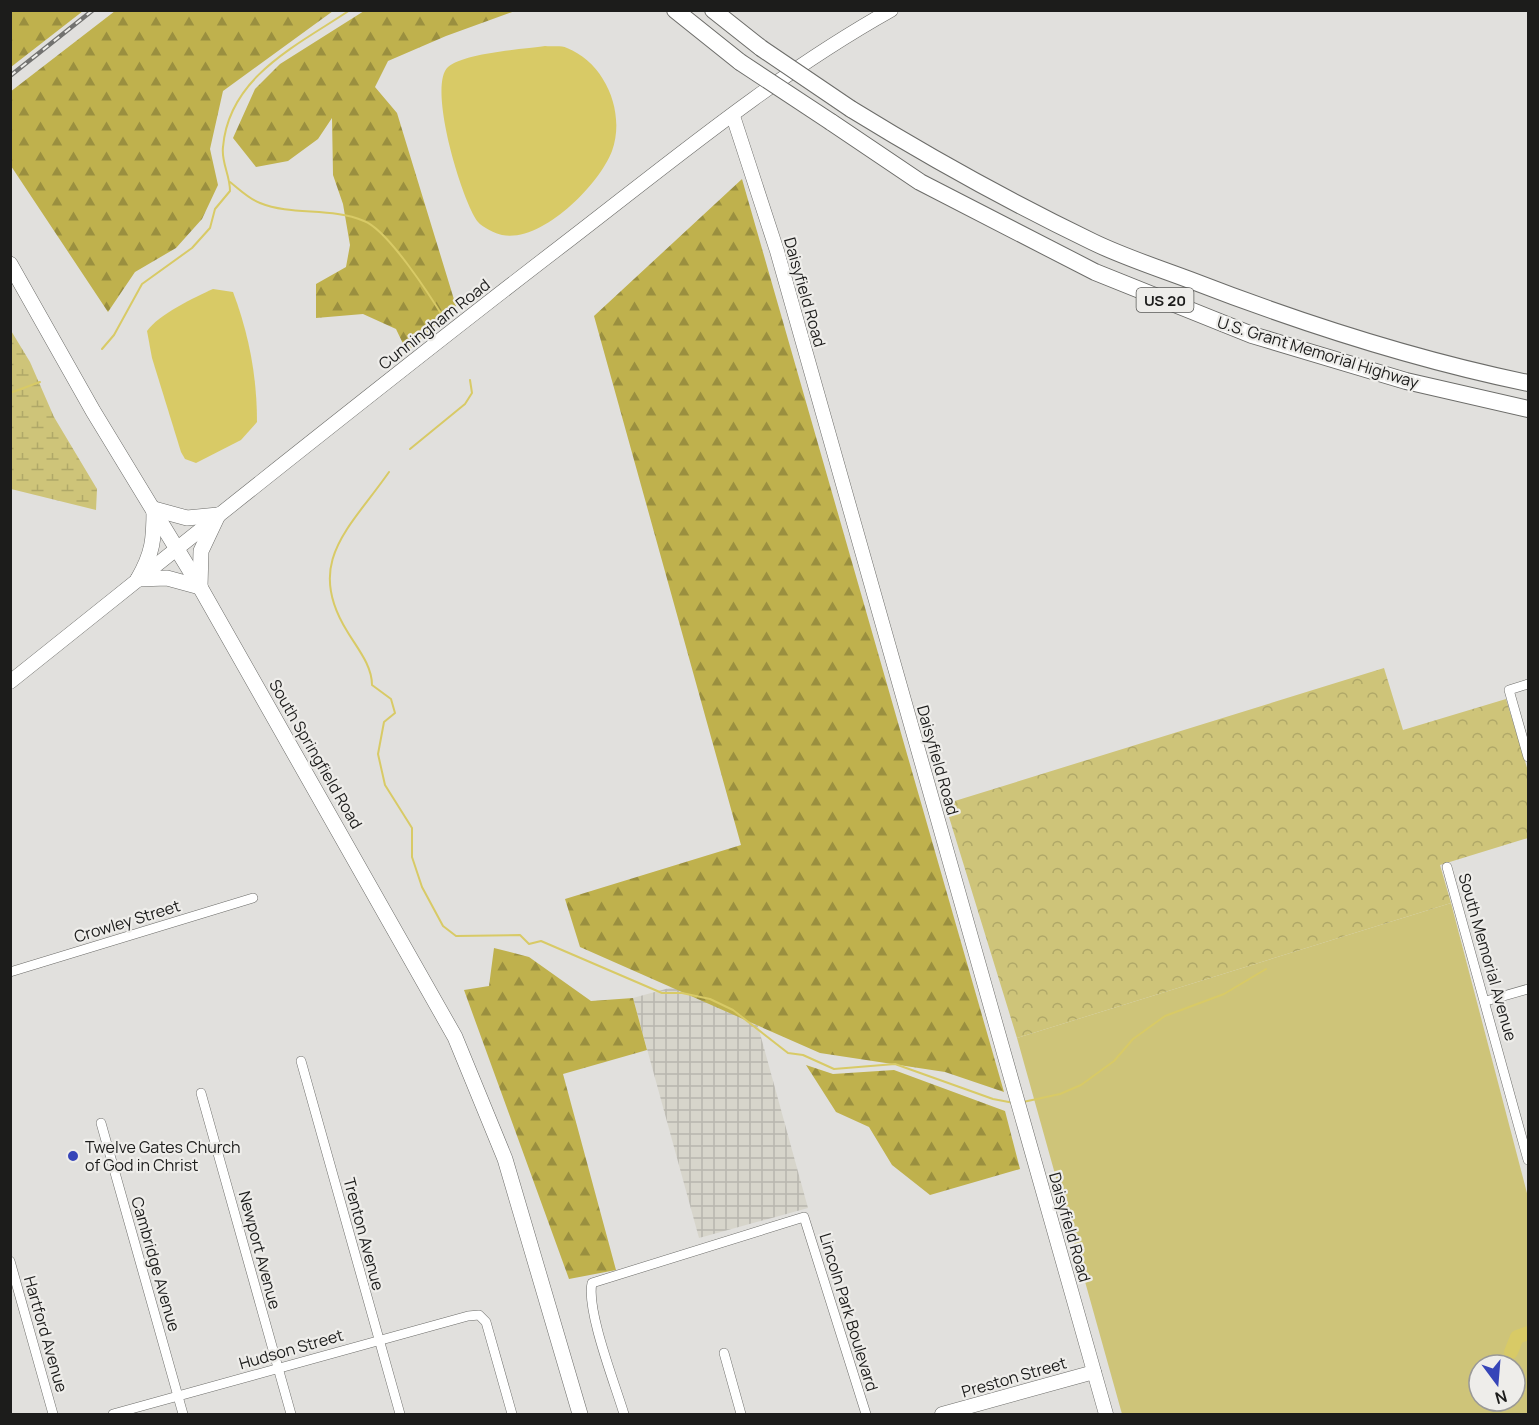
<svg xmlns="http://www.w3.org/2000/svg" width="1539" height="1425" font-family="Manrope,sans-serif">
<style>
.industrial{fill:url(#industrial-grid)}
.grass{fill:#cec479;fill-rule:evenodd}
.forest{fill:url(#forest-firs)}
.wetland{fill:url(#wetland-marsh)}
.park{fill:url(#park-crowns)}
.water{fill:#d8ca66}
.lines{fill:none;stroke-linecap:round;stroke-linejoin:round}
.stream{stroke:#d8ca66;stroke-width:2}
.river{stroke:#d8ca66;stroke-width:14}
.street-casing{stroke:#6c6c69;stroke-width:10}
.secondary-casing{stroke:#6c6c69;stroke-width:15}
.primary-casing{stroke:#6c6c69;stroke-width:16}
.highway-casing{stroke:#6c6c69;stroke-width:18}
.street{stroke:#fff;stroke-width:9}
.secondary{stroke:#fff;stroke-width:14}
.primary{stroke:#fff;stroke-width:15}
.highway{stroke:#fff;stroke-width:16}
.rail-casing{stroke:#727270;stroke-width:4.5}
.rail{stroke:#eeedea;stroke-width:2;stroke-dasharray:7;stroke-linecap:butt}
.highway-bridge-casing{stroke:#6c6c69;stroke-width:18;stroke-linecap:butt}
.highway-bridge{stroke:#fff;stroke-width:16}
.poi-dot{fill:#3645b8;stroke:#eeedea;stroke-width:2}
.labels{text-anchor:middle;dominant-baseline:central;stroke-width:4.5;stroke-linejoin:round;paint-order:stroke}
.shield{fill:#eeedea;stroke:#5b5b59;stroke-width:1.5}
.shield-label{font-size:15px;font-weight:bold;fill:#1c1c1b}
.street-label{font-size:16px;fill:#1c1c1b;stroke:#eeedea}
.poi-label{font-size:16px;fill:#1c1c1b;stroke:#eeedea;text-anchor:start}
</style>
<defs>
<pattern id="industrial-grid" width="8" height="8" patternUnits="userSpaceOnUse" patternTransform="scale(1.5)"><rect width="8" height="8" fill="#d7d5cb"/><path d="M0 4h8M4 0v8" fill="none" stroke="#b8b6ae"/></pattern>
<pattern id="forest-firs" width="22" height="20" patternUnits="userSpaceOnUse" patternTransform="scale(1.5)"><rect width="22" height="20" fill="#bfb14d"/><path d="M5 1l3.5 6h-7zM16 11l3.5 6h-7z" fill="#9a8f3f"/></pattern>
<pattern id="wetland-marsh" width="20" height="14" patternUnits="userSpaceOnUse" patternTransform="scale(1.5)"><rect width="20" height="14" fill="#cec479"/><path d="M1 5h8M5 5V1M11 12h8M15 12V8" fill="none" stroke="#b0a868"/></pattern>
<pattern id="park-crowns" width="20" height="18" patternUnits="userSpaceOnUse" patternTransform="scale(1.5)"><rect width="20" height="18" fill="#cec479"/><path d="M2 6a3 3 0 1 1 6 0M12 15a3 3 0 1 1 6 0" fill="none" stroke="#b0a868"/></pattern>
</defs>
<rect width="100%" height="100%" fill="#e1e0dd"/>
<path class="industrial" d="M742 968 808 1208 699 1238 633 998Z"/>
<path class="grass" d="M1451 903 1528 1197V1414H1122L1017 1038ZM1479 1365H1515V1401H1479Z"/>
<g class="forest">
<path d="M11 10H83V11L11 67Z"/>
<path d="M115 11H333L223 91 210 149 218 185 202 219 176 248 135 272 108 312 11 166 10 92Z"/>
<path d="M364 11H515L446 36 388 61 375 87 397 113 456 306 407 352 396 329 363 314 316 318V284L346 267 350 245 343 204 333 175 332 118 318 139 288 161 256 167 233 138 255 89 280 64Z"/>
<path d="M742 179 1004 1092 945 1072 820 1053 580 947 565 899 741 845 594 316Z"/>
<path d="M494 948 529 957 591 1001 633 998 647 1050 563 1074 616 1270 569 1279 464 990 489 986Z"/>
<path d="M806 1065 833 1074 894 1070 1005 1111 1020 1169 930 1195 892 1165 869 1127 836 1112Z"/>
</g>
<path class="wetland" d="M10 329 30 362 54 417 97 489 96 510 11 489Z"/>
<path class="park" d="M1384 668 1403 730 1506 699 1528 771V838L1440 865 1451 903 1017 1038 945 804Z"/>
<g class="water">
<path d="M545 46C552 47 561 45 567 48 605 63 626 112 612 151 599 185 542 243 502 235 496 234 482 227 478 222 462 201 427 86 448 67 463 53 524 49 545 46Z"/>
<path d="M213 289 233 292C249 334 257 377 257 422L241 440 196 463 185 459 181 452 152 358 147 331C158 315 195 297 213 289Z"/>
</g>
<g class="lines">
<g class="stream">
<path d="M230 182C239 189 249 199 260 203 292 216 331 207 364 221 388 230 431 297 445 320"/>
<path d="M102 349 114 335 142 284 192 248 210 228 215 209 230 191C230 175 221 162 223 147 229 76 298 45 350 10"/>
<path d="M10 393 40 382"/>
<path d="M410 449 465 404 472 393 470 380"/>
<path d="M389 472C350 528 304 562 347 631 357 648 372 665 372 685L391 699 395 713 384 722 378 754 385 785 412 828V857L422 887 443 926 456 936 520 935 529 944 541 941 662 993H682L710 999 733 1010 788 1053 803 1055 834 1069 895 1064 993 1099 1014 1103"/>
<path d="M1023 1102 1060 1094 1081 1085 1114 1061 1133 1039 1165 1016 1224 994 1266 969"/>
</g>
<path class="river" d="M1511 1352 1517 1337 1528 1333"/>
<defs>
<g id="street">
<path d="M1528 684 1509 690 1528 757"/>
<path d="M1447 867 1528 1160"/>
<path d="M10 972 253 898"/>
<path d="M1486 1001 1528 989"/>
<path d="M301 1061 400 1414"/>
<path d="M201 1093 291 1414"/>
<path d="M101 1123 183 1414"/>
<path d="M10 1261 53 1414"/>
<path d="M724 1353 741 1414"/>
<path d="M113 1414 468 1316 479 1315 486 1322 512 1414"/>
<path d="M624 1414C615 1384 586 1310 592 1283L804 1217 866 1414"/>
</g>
<g id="secondary">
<path d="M733 116 777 251 1106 1414"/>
<path d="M10 682C193 536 375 389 560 247 667 165 773 76 891 10"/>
<path d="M942 1414 1094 1372"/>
</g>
<g id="primary">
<path d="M10 264 93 411 200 587 455 1037 505 1159 580 1414"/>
<path d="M138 579C153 553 154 539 154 509L187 518 218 515"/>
<path d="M138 579 167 578 200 587"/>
<path d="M200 587 201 551 218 515"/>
</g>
<g id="highway">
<path d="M675 10 740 62"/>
<path d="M713 10 761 48"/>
<path d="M851 109C929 157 1010 202 1093 242 1124 257 1158 268 1190 280 1301 323 1412 359 1528 383"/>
<path d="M831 122 920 182 1095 272 1252 335 1406 381 1528 409"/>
</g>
</defs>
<use href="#street" class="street-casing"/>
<use href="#secondary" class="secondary-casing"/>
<use href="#primary" class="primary-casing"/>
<use href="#highway" class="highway-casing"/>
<use href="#street" class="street"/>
<use href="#secondary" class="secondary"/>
<use href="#primary" class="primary"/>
<use href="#highway" class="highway"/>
<defs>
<path id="rail" d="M10 76 93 10"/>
</defs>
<use href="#rail" class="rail-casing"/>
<use href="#rail" class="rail"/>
<defs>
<g id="highway-bridge">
<path d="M761 48 851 109"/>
<path d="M740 62 831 122"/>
</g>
</defs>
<use href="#highway-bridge" class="highway-bridge-casing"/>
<use href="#highway-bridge" class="highway-bridge"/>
</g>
<circle class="poi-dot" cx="73" cy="1156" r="6"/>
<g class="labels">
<rect class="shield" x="1136.5" y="288" width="57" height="24" rx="4.5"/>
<g class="shield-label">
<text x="1165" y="300">US 20</text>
</g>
<g class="street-label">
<text transform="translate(805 292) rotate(74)">Daisyfield Road</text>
<text transform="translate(434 324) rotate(-38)">Cunningham Road</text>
<text transform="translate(1318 352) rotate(17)">U.S. Grant Memorial Highway</text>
<text transform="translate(316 754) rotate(60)">South Springfield Road</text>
<text transform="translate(938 760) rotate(74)">Daisyfield Road</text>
<text transform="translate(127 921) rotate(-17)">Crowley Street</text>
<text transform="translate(1488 957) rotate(74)">South Memorial Avenue</text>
<text transform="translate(1070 1227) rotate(74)">Daisyfield Road</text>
<text transform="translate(364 1234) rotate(75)">Trenton Avenue</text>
<text transform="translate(260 1250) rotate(75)">Newport Avenue</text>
<text transform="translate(156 1264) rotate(74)">Cambridge Avenue</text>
<text transform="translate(849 1312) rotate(73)">Lincoln Park Boulevard</text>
<text transform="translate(46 1334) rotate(74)">Hartford Avenue</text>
<text transform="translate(291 1349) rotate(-16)">Hudson Street</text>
<text transform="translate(1014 1377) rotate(-16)">Preston Street</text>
</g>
<g class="poi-label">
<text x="85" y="1147">Twelve Gates Church<tspan x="85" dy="18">of God in Christ</tspan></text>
</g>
</g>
<rect width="1539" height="1425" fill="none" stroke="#1c1c1b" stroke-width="24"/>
<g transform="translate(1497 1383) rotate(164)"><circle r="28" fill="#eeedea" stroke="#9a9997" stroke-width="1.5"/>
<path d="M0-4.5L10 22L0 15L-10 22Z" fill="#3645b8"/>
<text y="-9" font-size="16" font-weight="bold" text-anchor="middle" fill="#1c1c1b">N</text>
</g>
</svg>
